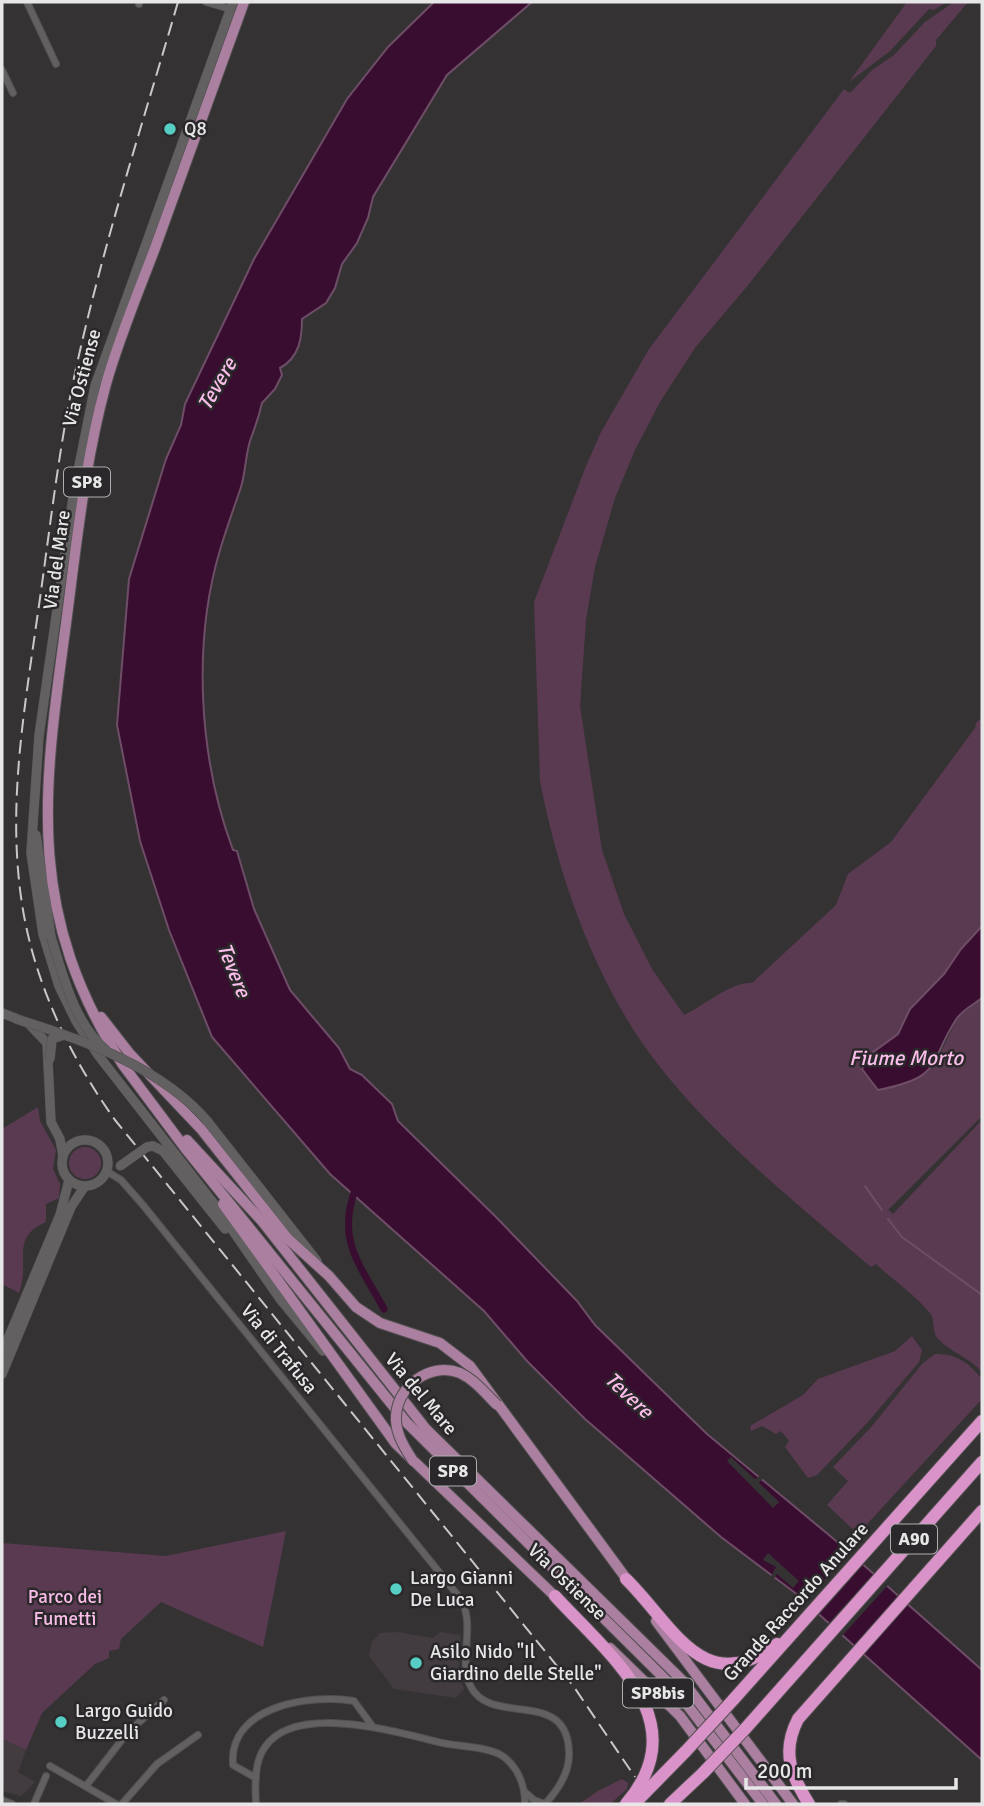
<svg xmlns="http://www.w3.org/2000/svg" width="984" height="1806" font-family="Signika,sans-serif">
<style>
.built{fill:#423b40}
.green{fill:#5a3a51}
.water{fill:#390d30;stroke:#6e4e67;stroke-width:2}
.pier{fill:#353234}
.lines{fill:none;stroke-linecap:round;stroke-linejoin:round}
.stream{stroke:#6e4e67;stroke-width:2}
.canal{stroke:#390d30;stroke-width:7}
.street-casing{stroke:#514f50;stroke-width:8}
.secondary-casing{stroke:#514f50;stroke-width:10}
.primary-casing{stroke:#514f50;stroke-width:12}
.highway-casing{stroke:#514f50;stroke-width:14}
.street{stroke:#636062;stroke-width:6}
.secondary{stroke:#636062;stroke-width:9}
.primary{stroke:#aa7f9f;stroke-width:10}
.highway{stroke:#da93c8;stroke-width:12}
.rail{stroke:#c9c8c9;stroke-width:2;stroke-dasharray:14 7;stroke-linecap:butt}
.secondary-bridge-casing{stroke:#514f50;stroke-width:10;stroke-linecap:butt}
.primary-bridge-casing{stroke:#514f50;stroke-width:12;stroke-linecap:butt}
.highway-bridge-casing{stroke:#514f50;stroke-width:14;stroke-linecap:butt}
.secondary-bridge{stroke:#636062;stroke-width:9}
.primary-bridge{stroke:#aa7f9f;stroke-width:10}
.highway-bridge{stroke:#da93c8;stroke-width:12}
.poi-dot{fill:#56cec3;stroke:#2a282a;stroke-width:2.5}
.labels{text-anchor:middle;dominant-baseline:central;stroke-width:5;stroke-linejoin:round;paint-order:stroke}
.shield{fill:#2a282a;stroke:#afaeaf;stroke-width:2}
.shield-label{font-size:18px;font-weight:bold;fill:#e8e7e8}
.poi-label{font-size:19px;fill:#e8e7e8;stroke:#2a282a;text-anchor:start}
.street-label{font-size:19px;fill:#e8e7e8;stroke:#2a282a}
.park-label{font-size:19px;fill:#fabce8;stroke:#2a282a}
.water-label{font-size:21px;font-style:italic;fill:#fbbdea;stroke:#2a282a}
</style>
<rect width="100%" height="100%" fill="#353234"/>
<g class="built">
<path d="M398 1632 433 1638 440 1632 461 1635 459 1673 464 1689 456 1698 394 1689 369 1656 372 1642 380 1633Z"/>
<path d="M2 1739 26 1750 18 1772 35 1782 21 1796 2 1791Z"/>
</g>
<g class="green">
<path d="M907 2H947L934 10 929 9 890 51 849 82Z"/>
<path d="M954 2H968L936 40V46L749 284 695 348 660 402 635 450 615 498 595 567 586 620 580 706 602 850 624 914 652 969 684 1015C703 1006 732 981 752 983L836 905 848 874 891 842 975 728 976 723 982 718V926L961 949 944 974 910 1009 898 1034 872 1053 935 1064 958 1017 982 998V1116L888 1210 893 1214 982 1120V1372C969 1357 950 1352 938 1339 931 1331 936 1321 930 1313 915 1295 893 1280 876 1264L871 1267C787 1195 685 1115 628 1021 584 948 556 864 540 781L534 602 586 466 601 432 649 349 844 89 850 93 872 70 894 55 925 22Z"/>
<path d="M38 1107 40 1121 56 1150 53 1169 60 1184 59 1198 46 1204V1222C9 1238 31 1262 19 1293L2 1284V1129Z"/>
<circle cx="85" cy="1163" r="16"/>
<path d="M912 1336 922 1350 919 1362 868 1422 817 1475 808 1478 785 1447 789 1441 781 1431 776 1434 762 1426 751 1431 750 1426 803 1395 818 1379 895 1351Z"/>
<path d="M935 1354C957 1354 968 1362 982 1379V1399L858 1534 827 1505 848 1481 833 1467 873 1425 922 1364Z"/>
<path d="M286 1531 263 1647 161 1602 121 1639 119 1649 109 1651V1658L95 1664 42 1713 26 1750 2 1739V1543L166 1556Z"/>
<path d="M622 1779 628 1783 627 1789 610 1804H579L598 1791Z"/>
</g>
<g class="water">
<path d="M434 2H532L447 75 373 197 368 218 357 243 342 264 335 288 326 303 302 319C302 337 300 357 280 368L282 375 275 389 262 403C259 416 256 425 251 438 245 454 246 474 240 490 233 510 226 530 220 550 192 644 199 759 233 850L237 851 254 909 290 990 339 1048 350 1069 362 1075 392 1104 398 1121 496 1217 577 1301 595 1325 707 1434 841 1545 982 1670V1760L794 1592 721 1537 585 1419 527 1361 484 1311 330 1174 212 1037 169 930 140 841 117 725 129 579 166 459 181 425 185 404 254 259 347 99 388 47Z"/>
<path d="M982 926V998C974 1004 963 1010 957 1018 927 1064 944 1077 878 1090L862 1069 872 1053 898 1034 910 1009 944 974 961 949Z"/>
</g>
<g class="pier">
<path d="M731 1457 755 1479 761 1475 763 1478 759 1483 779 1502 773 1508 727 1461Z"/>
<path d="M851 1550 866 1562 817 1617 802 1604Z"/>
<path d="M768 1553 799 1581 793 1588 777 1574 773 1580 770 1578 776 1567 763 1560Z"/>
<path d="M876 1571 890 1583 841 1637 827 1625Z"/>
</g>
<g class="lines">
<g class="stream">
<path d="M865 1186 882 1210"/>
<path d="M888 1219 902 1237 982 1295"/>
</g>
<path class="canal" d="M356 1187C336 1240 359 1263 384 1309"/>
<defs>
<g id="street">
<path d="M27 2 56 64"/>
<path d="M206 2 230 9"/>
<path d="M139 4V2"/>
<path d="M2 70 13 93"/>
<path d="M106 1171 121 1180 143 1205 460 1598C477 1625 457 1660 471 1687 492 1727 567 1687 569 1752 570 1772 558 1790 545 1804"/>
<path d="M50 1766 116 1804"/>
<path d="M256 1778 233 1765C228 1705 312 1694 354 1701L373 1727"/>
<path d="M86 1786 128 1732 164 1700"/>
<path d="M526 1793 534 1800 545 1804"/>
<path d="M2 1800 12 1804"/>
<path d="M34 1804 46 1776"/>
<path d="M122 1804 157 1764 198 1735"/>
<path d="M256 1804C255 1786 254 1762 265 1747 295 1703 396 1731 438 1742 457 1747 489 1746 504 1757 519 1769 525 1787 525 1804"/>
<path d="M841 1804H844"/>
</g>
<g id="secondary">
<path d="M233 2 95 386 74 491 39 736 31 853 43 934 59 986 76 1021 98 1055 215 1205 280 1299 323 1351"/>
<path d="M36 835 51 937"/>
<path d="M2 1013 28 1023 47 1043 51 1122 60 1139 63 1156"/>
<path d="M208 1122 317 1261"/>
<circle cx="85" cy="1163" r="23"/>
<path d="M153 1146 163 1151 225 1229"/>
<path d="M2 1353 60 1215 69 1180"/>
<path d="M2 1374 71 1207 85 1186"/>
</g>
<g id="primary">
<path d="M244 2C215 84 185 166 155 248 138 293 119 338 106 384 84 464 76 549 65 631 42 798 27 916 123 1065L185 1148 406 1422 675 1689 763 1804"/>
<path d="M101 1017 130 1054 201 1129 288 1239 329 1276 356 1307 380 1323 440 1343 470 1366 631 1585"/>
<path d="M187 1140 261 1220 426 1429 683 1681 776 1804"/>
<path d="M223 1204 396 1444 560 1601"/>
<path d="M656 1621 793 1804"/>
<path d="M610 1648 680 1716 745 1804"/>
</g>
<g id="highway">
<path d="M626 1579C673 1625 703 1700 777 1644"/>
<path d="M555 1596C610 1656 697 1721 626 1804"/>
<path d="M733 1700 982 1421"/>
<path d="M745 1729 982 1462"/>
<path d="M637 1801 686 1751"/>
<path d="M670 1804 703 1773"/>
<path d="M809 1804C791 1775 781 1752 798 1719L982 1511"/>
</g>
</defs>
<use href="#street" class="street-casing"/>
<use href="#secondary" class="secondary-casing"/>
<use href="#primary" class="primary-casing"/>
<use href="#highway" class="highway-casing"/>
<use href="#street" class="street"/>
<use href="#secondary" class="secondary"/>
<use href="#primary" class="primary"/>
<use href="#highway" class="highway"/>
<path class="rail" d="M178 2C144 119 106 236 79 355 59 441 50 531 37 619 24 712 8 803 21 897 32 978 68 1054 115 1120L574 1687 635 1777"/>
<defs>
<g id="secondary-bridge">
<path d="M51 937C63 975 74 1024 107 1051"/>
<path d="M16 1019C82 1039 163 1068 208 1122"/>
<path d="M50 1059 52 1039 64 1035"/>
<path d="M120 1166 147 1147 153 1146"/>
</g>
<path id="primary-bridge" d="M413 1461C405 1448 397 1436 396 1421 394 1388 429 1361 460 1373 475 1380 486 1394 497 1405"/>
<g id="highway-bridge">
<path d="M686 1751 733 1700"/>
<path d="M703 1773 745 1729"/>
</g>
</defs>
<use href="#secondary-bridge" class="secondary-bridge-casing"/>
<use href="#primary-bridge" class="primary-bridge-casing"/>
<use href="#highway-bridge" class="highway-bridge-casing"/>
<use href="#secondary-bridge" class="secondary-bridge"/>
<use href="#primary-bridge" class="primary-bridge"/>
<use href="#highway-bridge" class="highway-bridge"/>
</g>
<g class="poi-dot">
<circle cx="170" cy="129" r="7"/>
<circle cx="396" cy="1589" r="7"/>
<circle cx="416" cy="1663" r="7"/>
<circle cx="61" cy="1722" r="7"/>
</g>
<g class="labels">
<g class="shield">
<rect x="64" y="467.5" width="46" height="29" rx="5"/>
<rect x="430" y="1456.5" width="46" height="29" rx="5"/>
<rect x="891" y="1524.5" width="46" height="29" rx="5"/>
<rect x="623" y="1678.5" width="70" height="29" rx="5"/>
</g>
<g class="shield-label">
<text x="87" y="482">SP8</text>
<text x="453" y="1471">SP8</text>
<text x="914" y="1539">A90</text>
<text x="658" y="1693">SP8bis</text>
</g>
<g class="poi-label">
<text x="184" y="129">Q8</text>
<text x="410" y="1578">Largo Gianni<tspan x="410" dy="22">De Luca</tspan></text>
<text x="430" y="1652">Asilo Nido "Il<tspan x="430" dy="22">Giardino delle Stelle"</tspan></text>
<text x="75" y="1711">Largo Guido<tspan x="75" dy="22">Buzzelli</tspan></text>
</g>
<g class="street-label">
<text transform="translate(82 378) rotate(-75)">Via Ostiense</text>
<text transform="translate(57 560) rotate(-82)">Via del Mare</text>
<text transform="translate(279 1349) rotate(51)">Via di Trafusa</text>
<text transform="translate(421 1394) rotate(50)">Via del Mare</text>
<text transform="translate(567 1582) rotate(44)">Via Ostiense</text>
<text transform="translate(796 1602) rotate(-48)">Grande Raccordo Anulare</text>
</g>
<g class="park-label">
<text x="65" y="1597">Parco dei<tspan x="65" dy="22">Fumetti</tspan></text>
</g>
<g class="water-label">
<text transform="translate(217 384) rotate(-60)">Tevere</text>
<text transform="translate(234 970) rotate(68)">Tevere</text>
<text x="906" y="1058">Fiume Morto</text>
<text transform="translate(629 1395) rotate(43)">Tevere</text>
</g>
</g>
<rect width="984" height="1806" fill="none" stroke="#e8e7e8" stroke-width="7"/>
<path d="M746 1778v10h210v-10" fill="none" stroke="#e8e7e8" stroke-width="3.5"/>
<text x="757" y="1778" font-size="21" fill="#e8e7e8" stroke="#2a282a" stroke-width="5" paint-order="stroke">200 m</text>
</svg>
